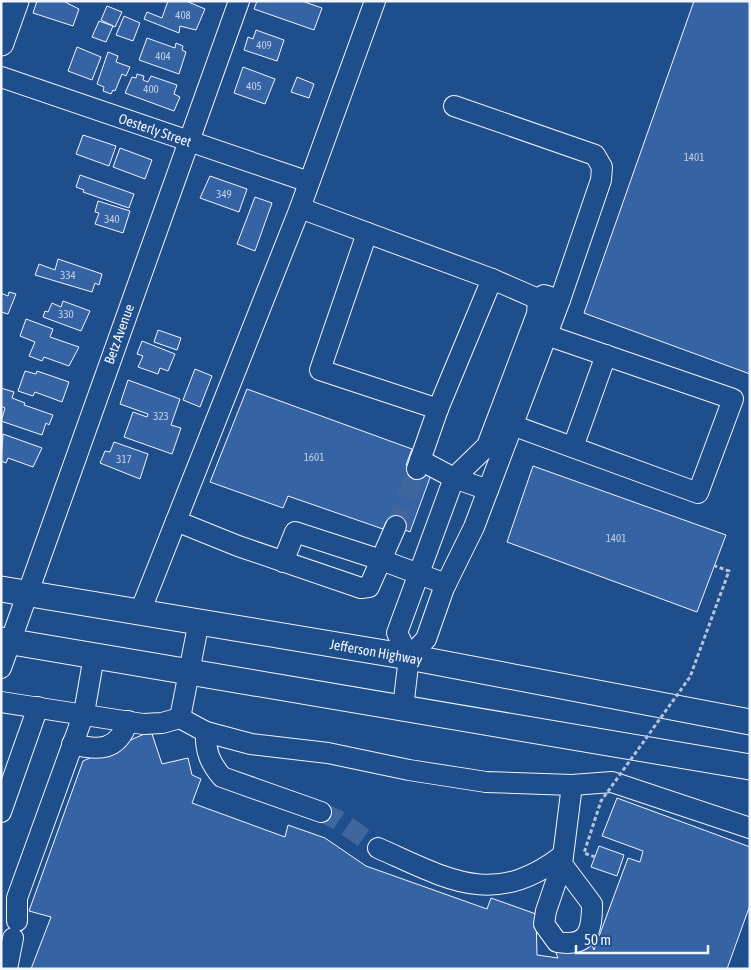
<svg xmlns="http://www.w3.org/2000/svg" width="751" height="970" font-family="'Asap Condensed',sans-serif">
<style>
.building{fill:#3563a3;stroke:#f2f6ff}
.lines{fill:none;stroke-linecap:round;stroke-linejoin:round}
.minor-tunnel{stroke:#3f679d;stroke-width:20;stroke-dasharray:20 10;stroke-linecap:butt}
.minor-casing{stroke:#f2f6ff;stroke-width:22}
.major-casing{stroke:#f2f6ff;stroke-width:27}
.minor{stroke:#1f4e8c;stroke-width:20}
.major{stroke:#1f4e8c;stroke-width:25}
.path-bridge{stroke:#b3c4dc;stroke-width:3;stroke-dasharray:4 2.5;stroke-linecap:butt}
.labels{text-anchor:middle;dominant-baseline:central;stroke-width:4;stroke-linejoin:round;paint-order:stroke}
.number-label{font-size:11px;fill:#c3d1e8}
.street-label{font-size:14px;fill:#f2f6ff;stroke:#1f4e8c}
</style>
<rect width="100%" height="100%" fill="#1f4e8c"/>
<g class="building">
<path d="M37 1H63L79 9 73 26 33 13Z"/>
<path d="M168 1H186L205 9 196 30 180 26 179 33 144 19 147 12 162 18Z"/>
<path d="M257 1H302L322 8 314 30 254 9Z"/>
<path d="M694 1H750V374L584 313Z"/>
<path d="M107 6 122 12 115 27 101 20Z"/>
<path d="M124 16 140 23 133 41 116 35Z"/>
<path d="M99 21 113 26 106 42 92 37Z"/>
<path d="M256 30 284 40 277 61 244 50 248 37 253 39Z"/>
<path d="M147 38 175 48 176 43 183 46 182 50 186 52 179 74 139 60Z"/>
<path d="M77 47 101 57 92 80 68 71Z"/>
<path d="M108 52 118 56 116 62 130 67 126 76 122 74 115 91 113 90 111 94 103 91 104 87 97 84Z"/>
<path d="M243 67 275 79 265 104 234 93Z"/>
<path d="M137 74 144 76 143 80 148 82 151 76 177 85 174 94 180 97 174 111 125 93 132 77 136 78Z"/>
<path d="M297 77 314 84 309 98 291 92Z"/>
<path d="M83 135 116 146 109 166 76 154Z"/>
<path d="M120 148 152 160 145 179 113 167Z"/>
<path d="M80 175 134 194 129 208 83 192 84 190 76 187Z"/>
<path d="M210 176 247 189 239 212 200 198Z"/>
<path d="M255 197 272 203 255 251 237 244Z"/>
<path d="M98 201 130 211 123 233 95 224 99 213 95 212Z"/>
<path d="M58 259 102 274 99 285 95 283 92 292 35 275 39 264 55 270Z"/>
<path d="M9 292 16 294 8 314 1 312V293L8 296Z"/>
<path d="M63 301 90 311 81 331 43 317 45 311 48 312 52 303 61 307Z"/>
<path d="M26 319 53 329 50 337 79 347 69 366 44 357 42 361 29 356 35 342 20 336Z"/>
<path d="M158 330 181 338 177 350 154 342Z"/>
<path d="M142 341 175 354 168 371 160 368 158 374 138 367 143 356 137 354Z"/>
<path d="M195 369 212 376 200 407 183 400Z"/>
<path d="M25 371 36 374 37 371 69 382 62 402 35 392 33 396 18 391Z"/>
<path d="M128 380 180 399 171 425 181 428 172 454 124 437 133 412 147 417 148 414 120 404Z"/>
<path d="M1 388 14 392 12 398 25 403 24 405 53 415 49 425 46 423 42 435 1 421 5 408 1 406Z"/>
<path d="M247 389 412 449 406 465 431 475 410 532 386 522 383 529 288 496 283 508 210 482Z"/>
<path d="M3 434 42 448 33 467 8 458 6 463 1 461Z"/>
<path d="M114 442 148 454 140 479 100 463 105 451 110 452Z"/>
<path d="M533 466 726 535 697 612 507 542Z"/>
<path d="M151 731 162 764 188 758 192 775 201 779 192 803 285 837 288 825 325 838 366 866 487 909 491 898 536 914 537 955 558 958 556 953 590 940 594 950 628 858 640 862 643 851 602 836 617 798 750 847V905L727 969H31L51 917 29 911 83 761Z"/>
<path d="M599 846 624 855 617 876 591 867Z"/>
</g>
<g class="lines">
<g class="minor-tunnel">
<path d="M396 526 417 469"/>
<path d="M321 812 338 820 378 848"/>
</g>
<defs>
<g id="minor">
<path d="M1 77 309 182"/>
<path d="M454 106 595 155 602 167 601 180 560 300"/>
<path d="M300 208 492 279"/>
<path d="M367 233 320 370 438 409"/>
<path d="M544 295 560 300 474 527 444 588 426 639 409 657 397 633 454 478 487 446 537 314 538 299Z"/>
<path d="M501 421 698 493 733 399 535 331"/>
<path d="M573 447 606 355"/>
<path d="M420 460 454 478 488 490"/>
<path d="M417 469 438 409 492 279 538 299"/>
<path d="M176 521 238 546 361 588 369 587 381 560 446 584"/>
<path d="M283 562 295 532 381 560 396 526"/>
<path d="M140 612 300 208 375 1"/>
<path d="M1 668 239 1"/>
<path d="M1 702 143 724 162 723 180 718 199 621"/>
<path d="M403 708 409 657"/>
<path d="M180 718 206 732 251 744 328 753 409 770 486 782 572 785 612 782 750 828"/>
<path d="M206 732C205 751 210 763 222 777L321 812"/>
<path d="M72 744C99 751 118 751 128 721"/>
<path d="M1 812 38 707"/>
<path d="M378 848C448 879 494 909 563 855"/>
<path d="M562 864 592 904C592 932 588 947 557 942L544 924 546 911 562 864 572 785"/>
<path d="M17 921V898L84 713 94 656"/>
<path d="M7 969 13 938"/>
</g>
<g id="major">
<path d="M1 43 16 1"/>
<path d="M1 589 409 657 750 722"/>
<path d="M1 640 750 767"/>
</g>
</defs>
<use href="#minor" class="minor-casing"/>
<use href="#major" class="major-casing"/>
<use href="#minor" class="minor"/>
<use href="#major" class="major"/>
<path class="path-bridge" d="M595 857 584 853 601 801 690 677 729 571 715 566"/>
</g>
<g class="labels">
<g class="number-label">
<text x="183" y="15">408</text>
<text x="264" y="45">409</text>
<text x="163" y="56">404</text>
<text x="254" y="86">405</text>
<text x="151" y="89">400</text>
<text x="694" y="157">1401</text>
<text x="224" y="194">349</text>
<text x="112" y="219">340</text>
<text x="68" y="275">334</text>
<text x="66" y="314">330</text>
<text x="161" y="416">323</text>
<text x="314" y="457">1601</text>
<text x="124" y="459">317</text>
<text x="616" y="538">1401</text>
</g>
<g class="street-label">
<text transform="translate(155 130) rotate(19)">Oesterly Street</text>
<text transform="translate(119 334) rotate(-70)">Betz Avenue</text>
<text transform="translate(376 652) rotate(10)">Jefferson Highway</text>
</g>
</g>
<rect width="751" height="970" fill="none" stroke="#f2f6ff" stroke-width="5"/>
<path d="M576 945v8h132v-8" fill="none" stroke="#f2f6ff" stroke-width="2.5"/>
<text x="584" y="945" font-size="15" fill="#f2f6ff" stroke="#1f4e8c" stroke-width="4" paint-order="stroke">50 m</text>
</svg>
